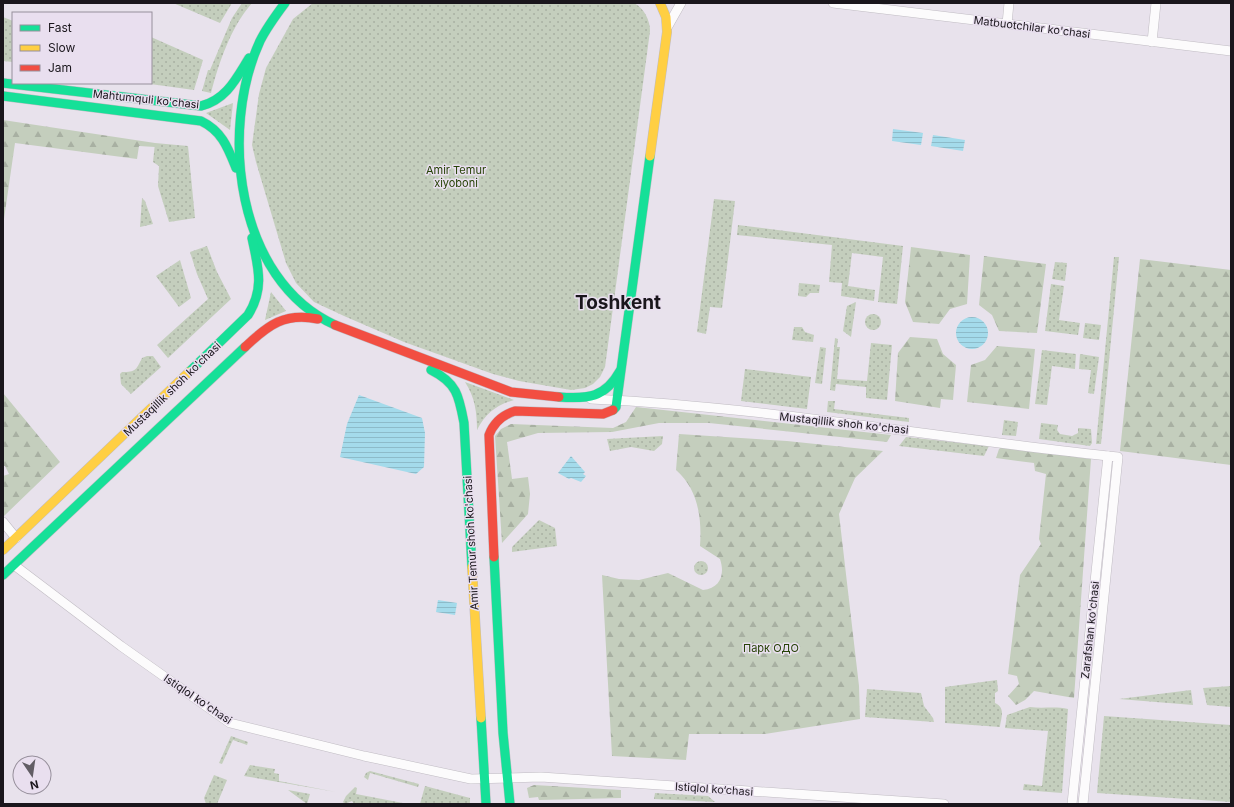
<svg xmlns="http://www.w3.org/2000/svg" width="1234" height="807" font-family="Inter,sans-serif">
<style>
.grass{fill:url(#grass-dots)}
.forest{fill:url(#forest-firs)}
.water{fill:url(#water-rules)}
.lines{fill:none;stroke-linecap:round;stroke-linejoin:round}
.street-casing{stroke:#c0bcc3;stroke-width:10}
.fast-casing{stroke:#c0bcc3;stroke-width:10}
.slow-casing{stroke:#c0bcc3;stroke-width:10}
.jam-casing{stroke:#c0bcc3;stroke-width:10}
.street{stroke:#fcfbfc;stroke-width:9}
.fast{stroke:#16e098;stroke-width:9}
.slow{stroke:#ffcf43;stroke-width:9}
.jam{stroke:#f24e42;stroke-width:9}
.labels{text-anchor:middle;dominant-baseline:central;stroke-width:3;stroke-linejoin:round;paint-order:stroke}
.street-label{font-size:11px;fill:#1a161c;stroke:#e9dfef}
.park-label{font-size:11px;fill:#264206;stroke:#e9dfef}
.town-label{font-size:19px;font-weight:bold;fill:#1a161c;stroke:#e9dfef}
</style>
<defs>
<pattern id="grass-dots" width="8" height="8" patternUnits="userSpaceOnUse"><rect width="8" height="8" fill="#c4cebd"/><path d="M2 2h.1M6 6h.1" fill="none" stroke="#a8b0a2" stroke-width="1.8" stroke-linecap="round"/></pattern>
<pattern id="forest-firs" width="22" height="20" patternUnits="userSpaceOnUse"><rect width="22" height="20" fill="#c4cebd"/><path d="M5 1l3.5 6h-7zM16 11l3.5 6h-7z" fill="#a8b0a2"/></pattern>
<pattern id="water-rules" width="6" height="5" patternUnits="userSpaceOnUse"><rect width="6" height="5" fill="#a4dbeb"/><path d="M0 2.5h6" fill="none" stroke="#8dbbc9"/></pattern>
</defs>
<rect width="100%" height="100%" fill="#e8e2ec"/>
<g class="grass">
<path d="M173 3H232L220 23Z"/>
<path d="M242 3H252C231 27 219 62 211 93L202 91 208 70H210L232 18Z"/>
<path d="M313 3H634C644 8 650 20 650 31L608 345 605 367 600 377 593 384 585 388 571 390 519 381 493 374 404 342 344 316 314 302 296 283 286 263 256 162 252 145 259 94 266 68 293 19Z"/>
<path d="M3 17 13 21V62L3 61Z"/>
<path d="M151 37 203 60 194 90 143 83H151Z"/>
<path d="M233 103 230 130 206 113Z"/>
<path d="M155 143 188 146 195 218 169 222 158 186 159 166 153 162Z"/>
<path d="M142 198 145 201 153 224 140 227Z"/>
<path d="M714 199 735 201 722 308 710 307 706 334 697 332Z"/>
<path d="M738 225 903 246 897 304 878 302 883 257 852 253 848 286 875 290 874 301 841 296 842 283 829 282 832 245 737 235Z"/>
<path d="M207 246 217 272 231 299 168 358 157 345 208 299 197 274 190 252Z"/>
<path d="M1114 257H1119L1101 444H1096Z"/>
<path d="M180 260 191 298 179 307 156 276Z"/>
<path d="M1055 262 1067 263 1065 281 1052 279Z"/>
<path d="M799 283 820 285 819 293H810L806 297 798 296Z"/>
<path d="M1051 284 1064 286 1059 320 1080 323 1078 335 1045 331Z"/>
<path d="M271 292 286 311 265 320Z"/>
<path d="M856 302 851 337 843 331 847 306Z"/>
<circle cx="873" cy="322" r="8"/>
<path d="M1085 323 1101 325 1099 340 1083 338Z"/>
<path d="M794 327H802L805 332 814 335 813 342 792 340Z"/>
<path d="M835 338 838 339 837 347H840L837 379 867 381 871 343 892 345 887 400 866 398V387L836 384 835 391 830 390Z"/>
<path d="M820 347 826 348 822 384 815 383Z"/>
<path d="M1042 350 1076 354 1075 369 1052 366 1047 405 1035 404Z"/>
<path d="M1080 354 1099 357 1094 394 1088 393 1091 370 1079 369Z"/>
<path d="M147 356H153L161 367 131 394 121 384 120 374 122 372C136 372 136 370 142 358Z"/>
<path d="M745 369 811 377 807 409 741 401Z"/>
<path d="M465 382 514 400C496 405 485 414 477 430 477 413 475 397 465 382Z"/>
<path d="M828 401H835L834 409 909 418V422L827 412Z"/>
<path d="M1004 420 1018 422 1016 436 1002 435Z"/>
<path d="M1041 423 1058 425 1057 430 1060 434 1072 436 1078 433V428L1091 429 1092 443 1090 446 1039 439Z"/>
<path d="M663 436 662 444 654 451 631 447 610 451 607 439Z"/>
<path d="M906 437 989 446 984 456 899 446Z"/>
<path d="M539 520 555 528 557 546 512 552V547Z"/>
<circle cx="701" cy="568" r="7"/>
<path d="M997 680 998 691 995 693V703C1006 708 1001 718 1000 727L945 723V687Z"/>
<path d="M1231 686V707L1207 705 1203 688Z"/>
<path d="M867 689 921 693 924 706 933 718 934 722 865 717Z"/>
<path d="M1191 690 1193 705 1119 699Z"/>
<path d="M1030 707C1043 709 1055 706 1068 709L1062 793 1023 790 1024 784 1042 786 1048 731 1005 728 1007 715Z"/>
<path d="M1104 716 1231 725V802L1097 793Z"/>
<path d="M231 736 248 742 247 745 233 740 222 764 219 763Z"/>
<path d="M250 765 275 769 274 773 279 774V781L336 792 244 776Z"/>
<path d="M370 771 419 784 418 787 370 773 368 780 364 777 366 773Z"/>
<path d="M214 775 227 780 217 804H206L204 798Z"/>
<path d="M425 786 470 798V804H420Z"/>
<path d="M355 787 357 788 356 794 408 804H354L352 801 345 804 343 802 346 796Z"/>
<path d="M288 790 310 794 307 804Z"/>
<path d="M655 793 708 796 715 802 654 799Z"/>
</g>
<g class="forest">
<path d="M3 120 155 143V147L139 146 137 159 15 143 3 226Z"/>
<path d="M911 247 970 255 967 304 950 309 939 324 913 322 905 302Z"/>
<path d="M984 256 1046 264 1037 333 999 331 992 315 979 305Z"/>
<path d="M1140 259 1231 270V465L1120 451Z"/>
<path d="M910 337 937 339 943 354 956 365 953 400 941 399 940 408 895 401 898 353Z"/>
<path d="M997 346 1035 349 1029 409 967 402 971 365 985 360Z"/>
<path d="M3 393 60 462 4 516 3 476 9 474 5 466H3Z"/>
<path d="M636 407 891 435 887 442 709 423H659L612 432 538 433 507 442 512 479 528 477 530 494 528 514 502 543 495 436 501 429 511 424 613 428 626 422Z"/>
<path d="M679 434 787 441 883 451 855 478 839 514 859 686 860 719 765 734H689L686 760 612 756 602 575 619 579 639 580 668 573 703 590C721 588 725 574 720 559L700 546C702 518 698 489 676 470Z"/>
<path d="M1002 447 1091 459 1074 698 1034 691 1025 700 1016 705 1008 696 1019 684 1017 676 1008 674 1020 575 1041 544 1039 539 1046 474 1035 471 1034 463 996 458 999 449Z"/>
<path d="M534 785 621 790V798L539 800 538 797 529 798 527 788Z"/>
</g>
<g class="water">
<path d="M893 129 923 133 921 145 892 141Z"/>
<path d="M933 135 965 140 963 151 931 146Z"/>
<circle cx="972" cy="333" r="16"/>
<path d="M359 395 422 418 425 433 424 467 416 474 340 457 347 424Z"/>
<path d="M571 456 585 472 583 474 586 476 581 482 571 478 569 479 558 473Z"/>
<path d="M438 600 457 603 455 615 436 612Z"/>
</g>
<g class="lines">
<defs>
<g id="street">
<path d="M833 3 1231 51"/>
<path d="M1007 24 1009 3"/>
<path d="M668 26 681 3"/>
<path d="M1152 42 1156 3"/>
<path d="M591 399C768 407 943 439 1118 457L1083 804"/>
<path d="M3 522 16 538"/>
<path d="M14 565 121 646 230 723 364 756 471 779 541 777 944 804"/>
<path d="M1072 804 1108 456"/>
</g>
<g id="fast">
<path d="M285 3C276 15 267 27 260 41 219 130 236 280 335 325"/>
<path d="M3 83 201 106C226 100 236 79 249 58"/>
<path d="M3 96 201 121C222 131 228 148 236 168"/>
<path d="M431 370C457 383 459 396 464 423L472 567"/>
<path d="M189 372 248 315C265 288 258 267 252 238"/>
<path d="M559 397C588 399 605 398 620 371"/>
<path d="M613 410 616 407 650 156"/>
<path d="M494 557 503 733 510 804"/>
<path d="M3 575 245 347"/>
<path d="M481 718 486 804"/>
</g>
<g id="slow">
<path d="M650 156 667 32 666 17 660 3"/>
<path d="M3 550 189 372"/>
<path d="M472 567 481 718"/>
</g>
<g id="jam">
<path d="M335 325 511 392 559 397"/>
<path d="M245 347C268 325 285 312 318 319"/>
<path d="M494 557 489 435C494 422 502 415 515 411L603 414 613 410"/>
</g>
</defs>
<use href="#street" class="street-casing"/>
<use href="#fast" class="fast-casing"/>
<use href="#slow" class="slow-casing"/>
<use href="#jam" class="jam-casing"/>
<use href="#street" class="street"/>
<use href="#fast" class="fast"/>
<use href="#slow" class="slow"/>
<use href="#jam" class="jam"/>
</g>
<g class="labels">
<g class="street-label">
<text transform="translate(1032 27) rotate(7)">Matbuotchilar ko'chasi</text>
<text transform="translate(146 99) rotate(6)">Mahtumquli ko'chasi</text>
<text transform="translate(172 389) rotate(-44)">Mustaqillik shoh ko'chasi</text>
<text transform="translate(844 423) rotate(6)">Mustaqillik shoh ko'chasi</text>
<text transform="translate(471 543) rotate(-93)">Amir Temur shoh ko'chasi</text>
<text transform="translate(1090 630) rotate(-84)">Zarafshan ko'chasi</text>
<text transform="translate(198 699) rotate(34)">Istiqlol ko'chasi</text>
<text transform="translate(714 789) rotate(4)">Istiqlol ko‘chasi</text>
</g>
<g class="park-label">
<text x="456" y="170">Amir Temur<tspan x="456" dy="13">xiyoboni</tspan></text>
<text x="771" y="648">Парк ОДО</text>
</g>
<g class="town-label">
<text x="618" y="302">Toshkent</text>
</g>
</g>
<rect width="1234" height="807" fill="none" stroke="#1a161c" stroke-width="8"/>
<rect x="12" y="12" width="140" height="72" fill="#e9dfef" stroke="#968f9b"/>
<rect x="20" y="25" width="20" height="6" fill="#16e098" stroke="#968f9b"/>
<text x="48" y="32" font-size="12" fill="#1a161c">Fast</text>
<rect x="20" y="45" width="20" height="6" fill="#ffcf43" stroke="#968f9b"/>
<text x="48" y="52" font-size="12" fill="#1a161c">Slow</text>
<rect x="20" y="65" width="20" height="6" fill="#f24e42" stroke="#968f9b"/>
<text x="48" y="72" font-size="12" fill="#1a161c">Jam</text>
<g transform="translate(32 775) rotate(167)"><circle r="19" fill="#e9dfef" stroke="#968f9b"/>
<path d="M0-3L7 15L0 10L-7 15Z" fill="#625d65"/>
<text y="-6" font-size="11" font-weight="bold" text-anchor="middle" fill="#1a161c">N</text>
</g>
</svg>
